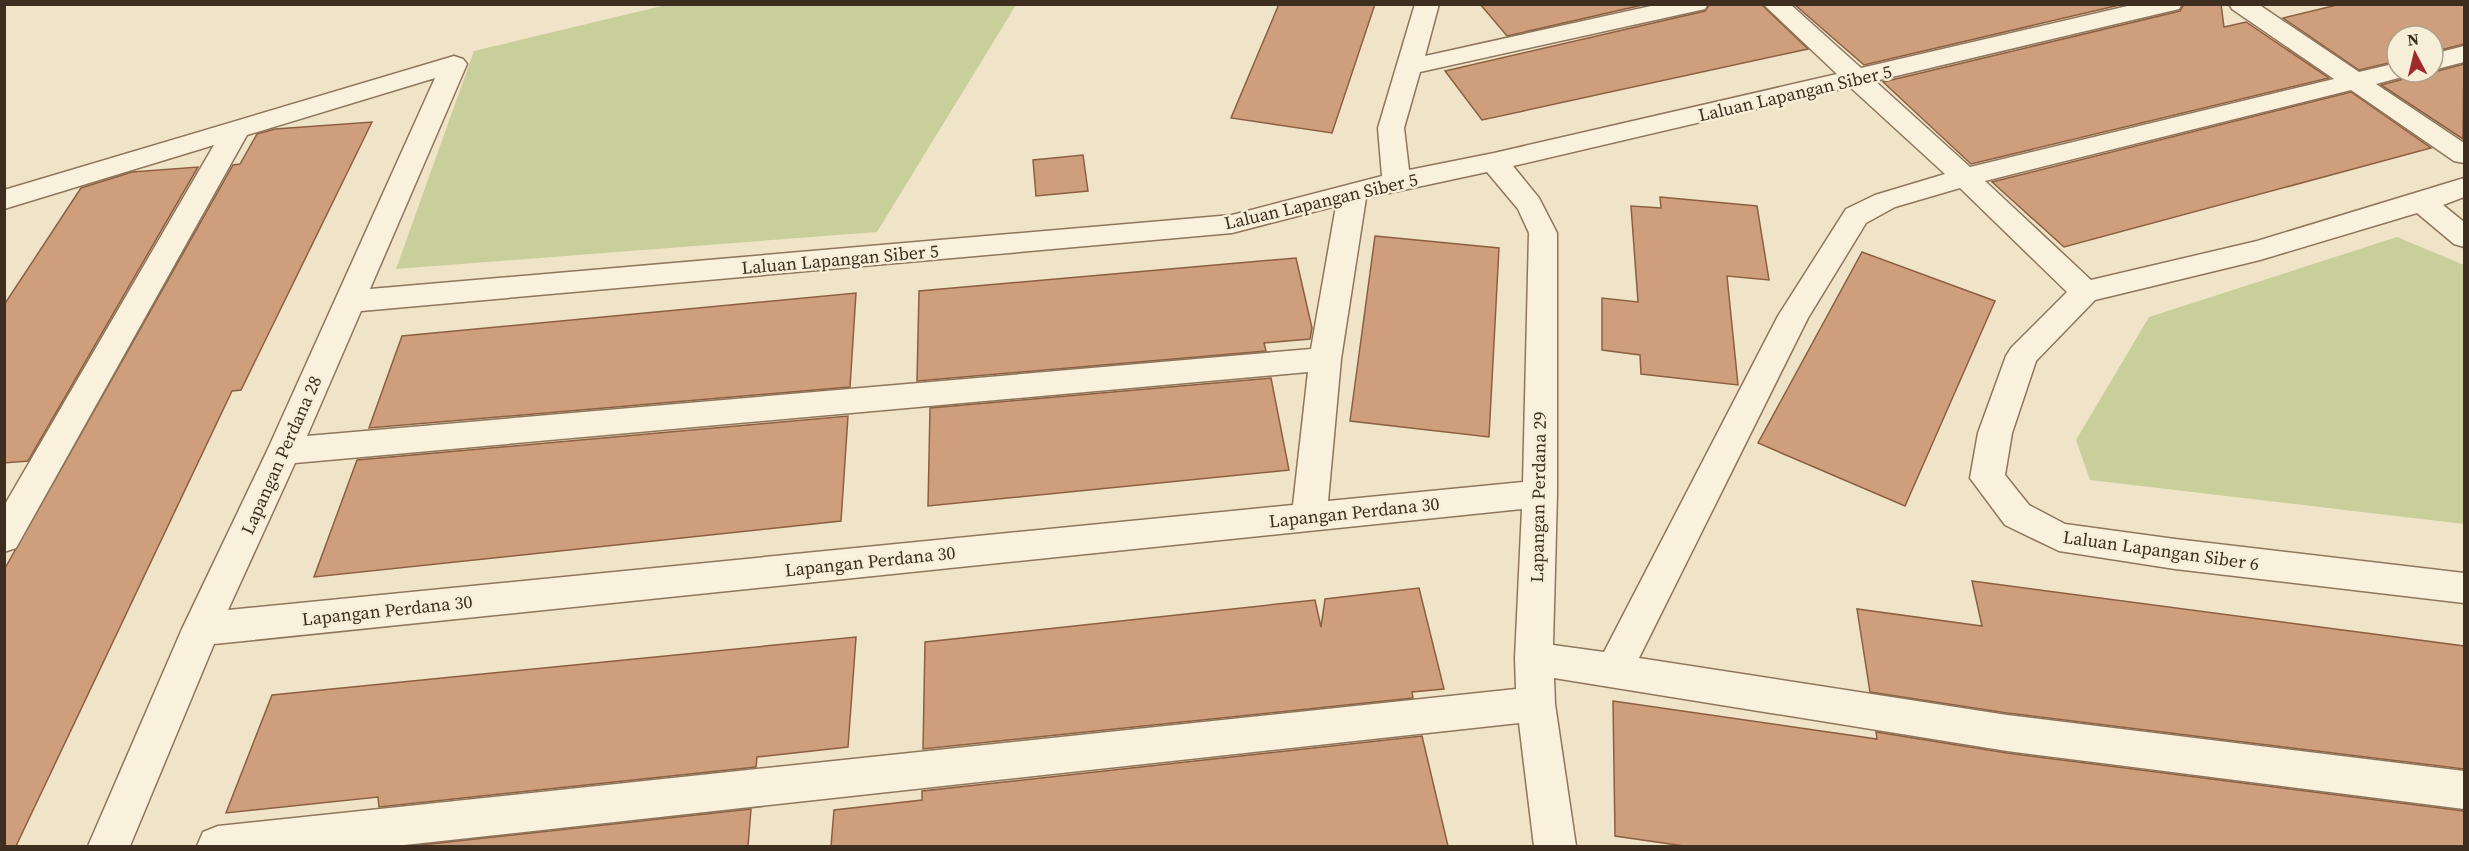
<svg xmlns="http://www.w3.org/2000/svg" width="2469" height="851" font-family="'Source Serif 4',serif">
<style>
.green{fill:#c9cf9b}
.building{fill:#cf9f7d;stroke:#8d5f41;stroke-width:1.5}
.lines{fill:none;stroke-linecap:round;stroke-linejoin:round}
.minor-casing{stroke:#8d765c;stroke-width:3}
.minor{fill:#faf1dc;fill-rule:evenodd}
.labels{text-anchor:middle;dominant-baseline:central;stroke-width:5;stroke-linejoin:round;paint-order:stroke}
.street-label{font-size:18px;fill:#3d2e20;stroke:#f7eed8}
</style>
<rect width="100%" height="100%" fill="#f0e4c8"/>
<g class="green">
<path d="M666 5H1016L877 232 396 269 474 51Z"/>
<path d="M2397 237 2464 265V524L2090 480 2076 440 2149 317Z"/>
</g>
<g class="building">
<path d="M1279 4H1375L1332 133 1231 118Z"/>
<path d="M1480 4H1647L1507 36Z"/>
<path d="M1710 4H1761L1808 49 1482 120 1445 71 1705 11Z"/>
<path d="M1794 4H2124L1864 65Z"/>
<path d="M2184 4H2221L2224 27 2246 22 2329 78 1971 164 1883 82 2180 11Z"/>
<path d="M2341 4H2464V44L2433 52V36H2397V61L2359 70 2283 18Z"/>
<path d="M2464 64 2463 139 2381 85 2407 78 2411 72H2434Z"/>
<path d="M2351 92 2431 148 2064 247 1992 182Z"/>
<path d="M372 122 241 390 232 391 16 846H4V570L233 165 240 164 257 134 275 129Z"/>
<path d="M1083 155 1088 191 1036 196 1033 160Z"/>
<path d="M198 167 28 461 4 463V305L81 188 132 172Z"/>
<path d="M1660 197 1757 206 1769 280 1727 276 1738 385 1641 374 1640 355 1602 350V298L1638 302 1631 206 1661 208Z"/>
<path d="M1375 236 1499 248 1489 437 1350 421Z"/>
<path d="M1862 252 1995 301 1905 506 1758 443Z"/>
<path d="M1296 258 1312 328 1310 339 1264 343 1266 351 917 381 919 291Z"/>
<path d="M856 293 850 387 369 428 402 336Z"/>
<path d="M1271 378 1289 470 928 506 930 408Z"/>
<path d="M848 416 841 521 314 577 357 460Z"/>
<path d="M1972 581 2464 646V769L2007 713 1870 692 1857 609 1982 626Z"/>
<path d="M1419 588 1444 689 1412 692 1413 698 923 749 925 642 1315 600 1321 627 1325 599Z"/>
<path d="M856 637 848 747 757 757 756 767 379 807 378 797 226 813 272 695Z"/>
<path d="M1613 701 1877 739 1876 732 2007 753 2464 811V846H1684L1615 836Z"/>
<path d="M1422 736 1448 846H831L834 810 922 800V791Z"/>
<path d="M751 809 748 846H411Z"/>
</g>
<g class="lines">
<defs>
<g id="minor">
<path d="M1415 4H1439L1425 56 1660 4H1708L1705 9 1696 11 1420 72 1404 128 1409 170 1494 153 1837 74 1763 4H1790L1861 68 2136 4H2182L2179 9 1875 81 1970 167 2334 79 2232 9 2229 4H2258L2359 72 2397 63V72H2409L2406 76 2376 84 2464 143V163L2454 161 2351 90 1985 181 2091 280 2257 241 2464 178V197L2443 205 2464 222V247L2454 244 2417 213 2260 260 2095 300 2036 361 2012 433 2005 475 2029 505 2065 524 2175 539 2464 573V603L2175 569 2059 551 2005 525 1970 478 1978 433 2006 356 2011 348 2067 292 1960 188 1895 207 1866 223 1808 318 1639 658 2007 715 2464 771V809L2007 751 1554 678 1555 704 1576 846H1534L1519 723 395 846H197L203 832 218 826 1516 689 1515 658 1522 509 214 644 130 846H88L182 629 267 451 435 78 247 135 16 548 4 552V506L214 145 4 209V190L454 56 463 59 467 64 370 289 1232 215 1382 176 1378 128ZM1850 87 1945 174 1875 195 1846 209 1778 316 1604 652 1553 645 1557 494V233L1539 198 1513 166ZM1487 172 1518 209 1529 233 1523 482 1328 501 1341 359 1366 198ZM1336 206 1311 349 307 436 361 311 1232 233ZM1308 372 1293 505 228 610 295 463Z"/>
<path d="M2464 46V62L2433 70V54Z"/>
</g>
</defs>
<use href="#minor" class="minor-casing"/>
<use href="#minor" class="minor"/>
</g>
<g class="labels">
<g class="street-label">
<text transform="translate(1795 93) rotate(-13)">Laluan Lapangan Siber 5</text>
<text transform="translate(1321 201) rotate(-13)">Laluan Lapangan Siber 5</text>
<text transform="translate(840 259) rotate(-5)">Laluan Lapangan Siber 5</text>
<text transform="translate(281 455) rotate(-66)">Lapangan Perdana 28</text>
<text transform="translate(1538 497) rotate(-89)">Lapangan Perdana 29</text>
<text transform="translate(1354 512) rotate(-6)">Lapangan Perdana 30</text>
<text transform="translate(2161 550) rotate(8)">Laluan Lapangan Siber 6</text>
<text transform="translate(870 561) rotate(-6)">Lapangan Perdana 30</text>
<text transform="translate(387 610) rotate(-6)">Lapangan Perdana 30</text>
</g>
</g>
<rect width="2469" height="851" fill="none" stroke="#3d2e20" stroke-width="12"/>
<g transform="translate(2415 54) rotate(353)"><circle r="28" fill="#f7eed8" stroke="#ada18e" stroke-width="1.5"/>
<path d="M0-4.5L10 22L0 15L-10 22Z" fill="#9e2a2b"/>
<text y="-9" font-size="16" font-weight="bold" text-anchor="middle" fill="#3d2e20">N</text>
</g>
</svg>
